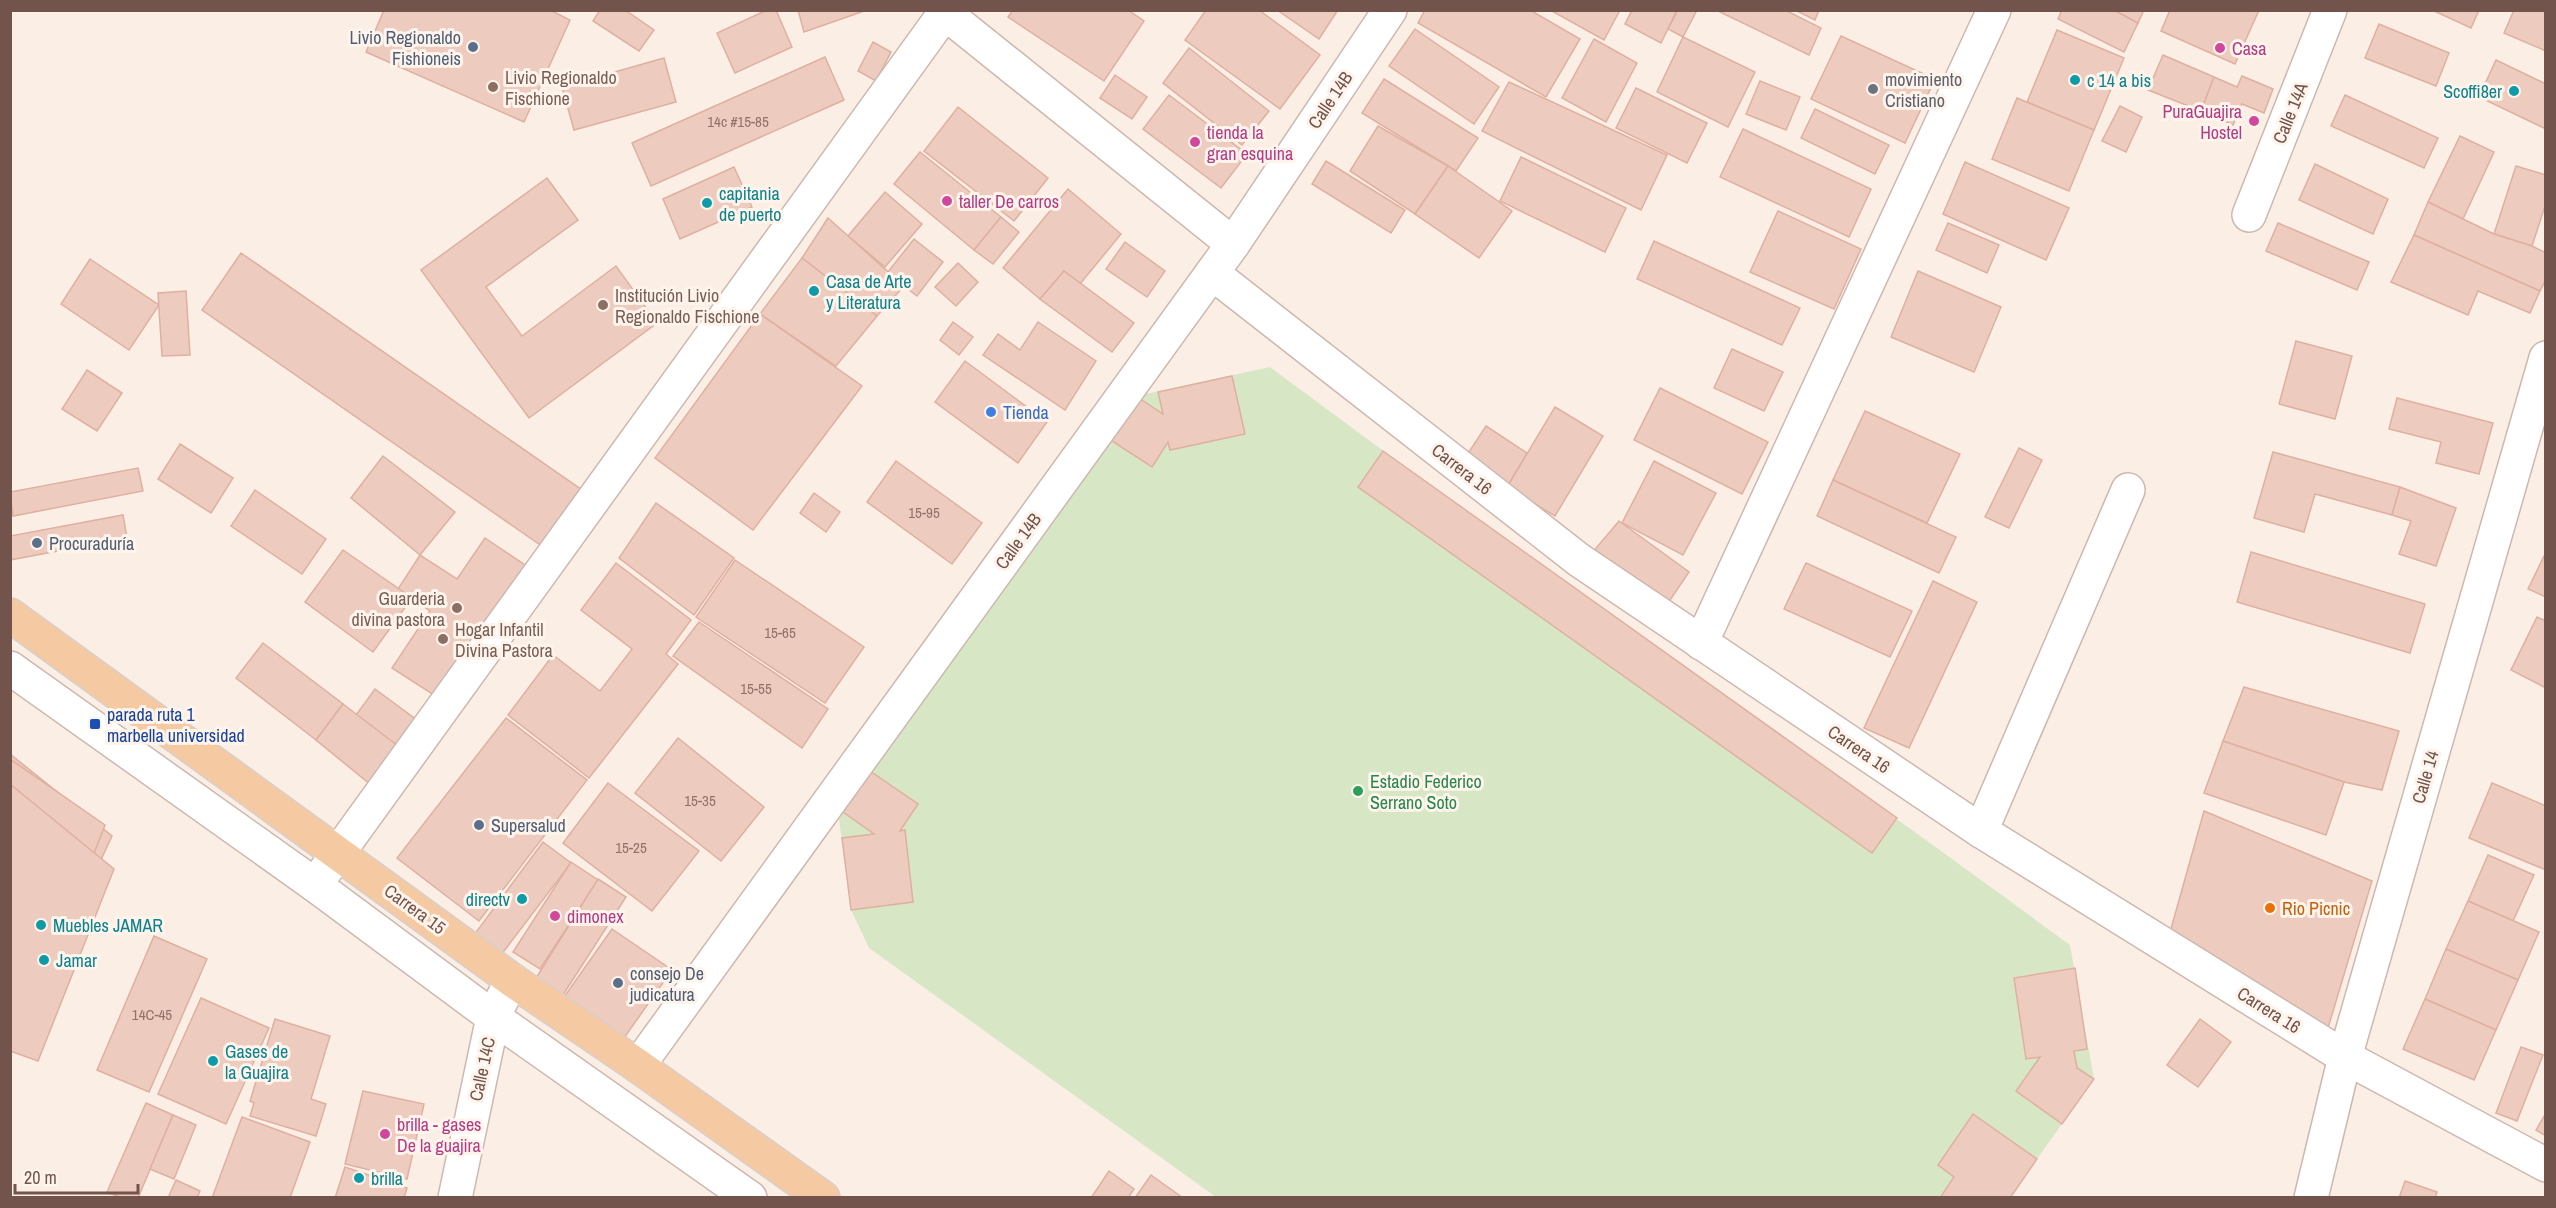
<svg xmlns="http://www.w3.org/2000/svg" width="2556" height="1208" font-family="'Archivo Narrow',sans-serif">
<style>
.green{fill:#d7e7c5}
.building{fill:#eecbbf;stroke:#dfb0a0;stroke-width:1.5}
.lines{fill:none;stroke-linecap:round;stroke-linejoin:round}
.minor-casing{stroke:#cdb8af;stroke-width:36}
.major-casing{stroke:#d8cfcd;stroke-width:36}
.minor{stroke:#fff;stroke-width:33}
.major{stroke:#f5caa2;stroke-width:33}
.service-dot{fill:#5c6f8a;stroke:#fef4eb;stroke-width:2}
.hotel-dot{fill:#d1479c;stroke:#fef4eb;stroke-width:2}
.culture-dot{fill:#0f9aa8;stroke:#fef4eb;stroke-width:2}
.education-dot{fill:#8d6e63;stroke:#fef4eb;stroke-width:2}
.worship-dot{fill:#6b7280;stroke:#fef4eb;stroke-width:2}
.shop-dot{fill:#3f7fe0;stroke:#fef4eb;stroke-width:2}
.transit-dot{fill:#1a4fb4;stroke:#fef4eb;stroke-width:2}
.leisure-dot{fill:#2e9e5b;stroke:#fef4eb;stroke-width:2}
.food-dot{fill:#e8710a;stroke:#fef4eb;stroke-width:2}
.labels{text-anchor:middle;dominant-baseline:central;stroke-width:6;stroke-linejoin:round;paint-order:stroke}
.number-label{font-size:15px;fill:#917269}
.service-label{font-size:18px;fill:#4e5e75;stroke:#fef4eb;text-anchor:start}
.hotel-label{font-size:18px;fill:#b23c85;stroke:#fef4eb;text-anchor:start}
.education-label{font-size:18px;fill:#785e54;stroke:#fef4eb;text-anchor:start}
.worship-label{font-size:18px;fill:#5b616d;stroke:#fef4eb;text-anchor:start}
.culture-label{font-size:18px;fill:#0d838f;stroke:#fef4eb;text-anchor:start}
.street-label{font-size:18px;fill:#72544c;stroke:#fef4eb}
.shop-label{font-size:18px;fill:#366cbe;stroke:#fef4eb;text-anchor:start}
.transit-label{font-size:18px;fill:#164399;stroke:#fef4eb;text-anchor:start}
.leisure-label{font-size:18px;fill:#27864d;stroke:#fef4eb;text-anchor:start}
.food-label{font-size:18px;fill:#c56008;stroke:#fef4eb;text-anchor:start}
</style>
<rect width="100%" height="100%" fill="#fbefe5"/>
<path class="green" d="M1270 367C1534 564 1805 750 2070 945L2094 1079 2010 1197H1216L869 948 851 910 839 819 870 771 1136 396Z"/>
<g class="building">
<path d="M384 10H550L570 20 524 122 366 52Z"/>
<path d="M600 10H625L654 30 639 51 593 21Z"/>
<path d="M767 10H776L792 47 735 73 717 33Z"/>
<path d="M798 10H867L804 32Z"/>
<path d="M1013 10H1128L1144 21 1104 81 1008 17Z"/>
<path d="M1206 10H1259L1320 55 1280 109 1185 40Z"/>
<path d="M1277 10H1338L1319 39Z"/>
<path d="M1425 10H1530L1580 39 1546 97 1418 23Z"/>
<path d="M1550 10H1620L1604 40Z"/>
<path d="M1632 10H1677L1661 43 1625 24Z"/>
<path d="M1678 10H1697L1683 37 1668 29Z"/>
<path d="M1716 10H1785L1821 28 1809 55Z"/>
<path d="M1795 10H1819L1815 20Z"/>
<path d="M2062 10H2114L2138 23 2124 52 2058 19Z"/>
<path d="M2114 10H2144L2138 23Z"/>
<path d="M2170 10H2259L2235 64 2161 31Z"/>
<path d="M2432 10H2479L2471 28Z"/>
<path d="M2514 10H2546V51L2504 33Z"/>
<path d="M2379 24 2449 53 2436 86 2365 58Z"/>
<path d="M1415 29 1499 87 1474 124 1389 66Z"/>
<path d="M2057 30 2124 58 2094 130 2027 102Z"/>
<path d="M1841 36 1935 79 1905 143 1811 99Z"/>
<path d="M1683 37 1755 72 1728 127 1657 92Z"/>
<path d="M1594 39 1637 63 1606 122 1562 98Z"/>
<path d="M873 42 891 52 876 81 858 71Z"/>
<path d="M1189 48 1269 111 1242 145 1163 83Z"/>
<path d="M2163 55 2214 77 2201 111 2148 90Z"/>
<path d="M825 57 844 100 651 186 632 143Z"/>
<path d="M664 58 676 102 574 130 562 87Z"/>
<path d="M2496 60 2546 84V129L2479 97Z"/>
<path d="M1115 75 1147 97 1132 119 1100 98Z"/>
<path d="M2242 76 2273 89 2264 113 2242 104 2233 125 2201 111 2214 77 2237 87Z"/>
<path d="M1384 79 1478 138 1456 171 1362 113Z"/>
<path d="M1760 81 1800 97 1786 130 1746 114Z"/>
<path d="M1509 82 1667 155 1641 210 1482 131Z"/>
<path d="M1636 88 1707 123 1687 163 1616 128Z"/>
<path d="M1169 95 1247 154 1221 188 1143 129Z"/>
<path d="M2345 95 2438 138 2424 168 2331 126Z"/>
<path d="M2017 98 2094 130 2069 191 1992 159Z"/>
<path d="M2120 106 2142 117 2126 152 2102 141Z"/>
<path d="M958 107 1048 178 1014 221 924 151Z"/>
<path d="M1815 109 1889 145 1875 174 1801 138Z"/>
<path d="M1378 126 1448 166 1415 214 1350 171Z"/>
<path d="M1743 129 1871 189 1849 237 1720 177Z"/>
<path d="M2460 136 2494 152 2463 219 2428 202Z"/>
<path d="M920 152 1001 217 974 250 894 184Z"/>
<path d="M1521 157 1626 208 1605 252 1500 201Z"/>
<path d="M1326 161 1405 210 1391 233 1312 184Z"/>
<path d="M1965 162 2069 208 2046 260 1943 214Z"/>
<path d="M2315 164 2388 199 2373 234 2299 200Z"/>
<path d="M1448 166 1512 211 1479 258 1415 214Z"/>
<path d="M2516 166 2546 175V203L2532 246 2494 234Z"/>
<path d="M734 167 752 207 680 239 663 199Z"/>
<path d="M547 178 578 220 486 287 522 336 616 266 657 323 529 418 421 270Z"/>
<path d="M1068 189 1121 234 1080 284 1064 271 1040 299 1003 268Z"/>
<path d="M885 192 922 224 885 267 848 236Z"/>
<path d="M2428 202 2494 234 2532 246 2546 253V279L2540 291 2414 235Z"/>
<path d="M1778 211 1861 249 1834 309 1750 272Z"/>
<path d="M1001 217 1019 232 993 264 974 250Z"/>
<path d="M828 218 904 286 877 316 802 258Z"/>
<path d="M1948 223 1999 245 1987 273 1936 250Z"/>
<path d="M2278 223 2369 262 2357 290 2266 251Z"/>
<path d="M2414 235 2540 291 2530 313 2478 291 2468 315 2391 282Z"/>
<path d="M914 239 943 262 917 296 887 273Z"/>
<path d="M1654 241 1800 308 1782 345 1637 279Z"/>
<path d="M1125 242 1165 271 1147 297 1106 269Z"/>
<path d="M241 253 585 492 546 549 202 310Z"/>
<path d="M802 258 877 316 836 366 760 314Z"/>
<path d="M90 259 159 305 129 350 61 304Z"/>
<path d="M958 263 978 282 956 306 935 287Z"/>
<path d="M1064 271 1134 323 1112 352 1040 299Z"/>
<path d="M1918 271 2001 307 1974 372 1891 337Z"/>
<path d="M186 291 190 355 162 356 158 293Z"/>
<path d="M760 314 862 386 753 530 655 458Z"/>
<path d="M953 322 973 337 959 355 940 340Z"/>
<path d="M1038 322 1096 361 1065 410 983 355 998 334 1020 350Z"/>
<path d="M2296 341 2352 356 2335 419 2279 404Z"/>
<path d="M1732 349 1783 372 1764 411 1714 388Z"/>
<path d="M965 361 1047 422 1018 463 935 402Z"/>
<path d="M87 370 122 393 97 431 62 409Z"/>
<path d="M1232 376 1245 434 1170 450 1168 442 1152 467 1109 439 1136 396 1163 414 1158 392Z"/>
<path d="M1660 388 1768 442 1742 494 1634 440Z"/>
<path d="M2397 398 2493 423 2479 474 2436 463 2441 442 2389 429Z"/>
<path d="M1555 407 1603 436 1555 516 1507 487Z"/>
<path d="M1865 411 1960 454 1927 523 1833 480Z"/>
<path d="M1486 426 1527 453 1507 487 1463 461Z"/>
<path d="M180 444 233 478 211 513 158 479Z"/>
<path d="M2019 448 2042 460 2009 528 1985 517Z"/>
<path d="M1383 451 1897 818 1872 853 1358 487Z"/>
<path d="M2273 452 2400 487 2392 515 2315 494 2304 532 2254 518Z"/>
<path d="M383 456 455 512 420 555 351 498Z"/>
<path d="M896 461 982 523 952 564 867 502Z"/>
<path d="M1654 461 1716 493 1683 555 1622 523Z"/>
<path d="M138 468 143 491 13 516 10 492Z"/>
<path d="M1833 480 1956 537 1939 573 1817 516Z"/>
<path d="M2400 487 2456 508 2436 566 2399 554 2411 521 2392 515Z"/>
<path d="M255 490 326 539 302 574 231 526Z"/>
<path d="M814 493 840 512 826 532 800 513Z"/>
<path d="M656 503 734 558 694 615 619 558Z"/>
<path d="M123 515 127 538 10 560V536Z"/>
<path d="M1619 521 1689 572 1662 612 1586 560Z"/>
<path d="M485 538 525 565 437 697 392 668 430 611 398 589 420 555 457 579Z"/>
<path d="M343 550 412 598 373 652 305 602Z"/>
<path d="M2251 552 2425 604 2410 653 2237 602Z"/>
<path d="M2546 552V597L2528 589Z"/>
<path d="M735 560 864 647 825 703 696 617Z"/>
<path d="M616 563 691 620 666 654 678 664 589 778 508 715 553 655 600 691 632 649 581 610Z"/>
<path d="M1806 563 1912 611 1890 657 1784 609Z"/>
<path d="M1933 581 1977 602 1909 748 1864 728Z"/>
<path d="M2537 617 2546 621V688L2511 670Z"/>
<path d="M699 622 828 709 802 748 673 656Z"/>
<path d="M263 643 343 704 316 740 236 678Z"/>
<path d="M2244 687 2399 731 2382 790 2344 782 2223 741Z"/>
<path d="M375 689 421 723 402 749 356 715Z"/>
<path d="M343 704 402 749 371 785 316 740Z"/>
<path d="M506 718 587 780 479 921 397 858Z"/>
<path d="M678 738 764 807 721 861 635 793Z"/>
<path d="M2223 741 2344 782 2326 835 2204 793Z"/>
<path d="M10 754 112 836 27 1019 10 1014Z"/>
<path d="M10 759 105 825 26 1029 10 1022Z"/>
<path d="M870 771 918 804 900 831 905 830 913 902 851 910 842 838 874 834 843 812Z"/>
<path d="M608 783 699 851 652 911 563 843Z"/>
<path d="M2492 783 2546 806V870L2469 838Z"/>
<path d="M10 784 114 869 38 1061 10 1051Z"/>
<path d="M2204 811 2372 881 2328 1028 2169 936Z"/>
<path d="M543 842 571 863 501 955 474 935Z"/>
<path d="M2488 855 2534 875 2513 921 2468 901Z"/>
<path d="M571 862 598 880 540 969 513 952Z"/>
<path d="M598 879 626 897 563 995 536 978Z"/>
<path d="M2468 901 2539 932 2518 980 2446 949Z"/>
<path d="M612 929 672 970 624 1038 564 997Z"/>
<path d="M154 936 207 959 149 1092 97 1070Z"/>
<path d="M2446 949 2518 980 2496 1030 2425 999Z"/>
<path d="M2075 968 2087 1049 2074 1051 2077 1068 2094 1079 2062 1124 2016 1091 2040 1057 2026 1059 2014 978Z"/>
<path d="M201 998 269 1028 226 1124 158 1094Z"/>
<path d="M2425 999 2496 1030 2474 1080 2403 1049Z"/>
<path d="M275 1019 330 1036 311 1099 326 1104 316 1136 250 1116 254 1103 250 1101Z"/>
<path d="M2200 1019 2231 1042 2198 1087 2167 1065Z"/>
<path d="M2521 1047 2543 1055 2517 1121 2496 1113Z"/>
<path d="M363 1091 424 1104 407 1179 345 1164Z"/>
<path d="M146 1103 173 1115 138 1198H122L107 1192Z"/>
<path d="M2546 1113V1136L2536 1130Z"/>
<path d="M1973 1114 2037 1159 2010 1198H1940L1954 1177 1938 1165Z"/>
<path d="M173 1115 196 1125 174 1179 150 1169Z"/>
<path d="M242 1117 310 1142 290 1198H212Z"/>
<path d="M345 1167 407 1188 404 1198H335Z"/>
<path d="M1109 1171 1134 1189 1128 1198H1091Z"/>
<path d="M1151 1175 1183 1198H1135Z"/>
<path d="M176 1180 200 1191 197 1198H168Z"/>
<path d="M2405 1181 2437 1192 2435 1198H2399Z"/>
</g>
<g class="lines">
<defs>
<g id="minor">
<path d="M945 13 1233 244"/>
<path d="M2249 215 2330 10"/>
<path d="M1212 273 1579 560 1981 831 2345 1057 2546 1165"/>
<path d="M1701 643 1994 10"/>
<path d="M10 668 315 885 493 1017 750 1198"/>
<path d="M1981 831 2128 490"/>
<path d="M315 885 947 10"/>
<path d="M638 1066 1233 244 1390 10"/>
<path d="M455 1198 493 1017 512 980"/>
<path d="M2311 1198 2345 1057 2546 358"/>
</g>
<path id="major" d="M10 615 512 980 638 1066 823 1198"/>
</defs>
<use href="#minor" class="minor-casing"/>
<use href="#major" class="major-casing"/>
<use href="#minor" class="minor"/>
<use href="#major" class="major"/>
</g>
<g class="service-dot">
<circle cx="473" cy="47" r="6"/>
<circle cx="37" cy="543" r="6"/>
<circle cx="479" cy="825" r="6"/>
<circle cx="618" cy="983" r="6"/>
</g>
<g class="hotel-dot">
<circle cx="2220" cy="48" r="6"/>
<circle cx="2254" cy="121" r="6"/>
<circle cx="1195" cy="142" r="6"/>
<circle cx="947" cy="201" r="6"/>
<circle cx="555" cy="916" r="6"/>
<circle cx="385" cy="1134" r="6"/>
</g>
<g class="culture-dot">
<circle cx="2075" cy="80" r="6"/>
<circle cx="2514" cy="91" r="6"/>
<circle cx="707" cy="203" r="6"/>
<circle cx="814" cy="291" r="6"/>
<circle cx="522" cy="899" r="6"/>
<circle cx="41" cy="925" r="6"/>
<circle cx="44" cy="960" r="6"/>
<circle cx="213" cy="1061" r="6"/>
<circle cx="359" cy="1178" r="6"/>
</g>
<g class="education-dot">
<circle cx="493" cy="87" r="6"/>
<circle cx="603" cy="305" r="6"/>
<circle cx="457" cy="608" r="6"/>
<circle cx="443" cy="639" r="6"/>
</g>
<circle class="worship-dot" cx="1873" cy="89" r="6"/>
<circle class="shop-dot" cx="991" cy="412" r="6"/>
<rect class="transit-dot" x="89" y="718" width="12" height="12" rx="3"/>
<circle class="leisure-dot" cx="1358" cy="791" r="6"/>
<circle class="food-dot" cx="2270" cy="908" r="6"/>
<g class="labels">
<g class="number-label">
<text x="738" y="121">14c #15-85</text>
<text x="924" y="512">15-95</text>
<text x="780" y="632">15-65</text>
<text x="756" y="688">15-55</text>
<text x="700" y="800">15-35</text>
<text x="631" y="847">15-25</text>
<text x="152" y="1014">14C-45</text>
</g>
<g class="service-label">
<text x="461" y="37" text-anchor="end">Livio Regionaldo<tspan x="461" dy="21">Fishioneis</tspan></text>
<text x="49" y="543">Procuraduría</text>
<text x="491" y="825">Supersalud</text>
<text x="630" y="973">consejo De<tspan x="630" dy="21">judicatura</tspan></text>
</g>
<g class="hotel-label">
<text x="2232" y="48">Casa</text>
<text x="2242" y="111" text-anchor="end">PuraGuajira<tspan x="2242" dy="21">Hostel</tspan></text>
<text x="1207" y="132">tienda la<tspan x="1207" dy="21">gran esquina</tspan></text>
<text x="959" y="201">taller De carros</text>
<text x="567" y="916">dimonex</text>
<text x="397" y="1124">brilla - gases<tspan x="397" dy="21">De la guajira</tspan></text>
</g>
<g class="education-label">
<text x="505" y="77">Livio Regionaldo<tspan x="505" dy="21">Fischione</tspan></text>
<text x="615" y="295">Institución Livio<tspan x="615" dy="21">Regionaldo Fischione</tspan></text>
<text x="445" y="598" text-anchor="end">Guarderia<tspan x="445" dy="21">divina pastora</tspan></text>
<text x="455" y="629">Hogar Infantil<tspan x="455" dy="21">Divina Pastora</tspan></text>
</g>
<g class="worship-label">
<text x="1885" y="79">movimiento<tspan x="1885" dy="21">Cristiano</tspan></text>
</g>
<g class="culture-label">
<text x="2087" y="80">c 14 a bis</text>
<text x="2502" y="91" text-anchor="end">Scoffi8er</text>
<text x="719" y="193">capitania<tspan x="719" dy="21">de puerto</tspan></text>
<text x="826" y="281">Casa de Arte<tspan x="826" dy="21">y Literatura</tspan></text>
<text x="510" y="899" text-anchor="end">directv</text>
<text x="53" y="925">Muebles JAMAR</text>
<text x="56" y="960">Jamar</text>
<text x="225" y="1051">Gases de<tspan x="225" dy="21">la Guajira</tspan></text>
<text x="371" y="1178">brilla</text>
</g>
<g class="street-label">
<text transform="translate(1330 100) rotate(-56)">Calle 14B</text>
<text transform="translate(2290 113) rotate(-68)">Calle 14A</text>
<text transform="translate(1462 469) rotate(38)">Carrera 16</text>
<text transform="translate(1018 541) rotate(-54)">Calle 14B</text>
<text transform="translate(1859 749) rotate(34)">Carrera 16</text>
<text transform="translate(2425 777) rotate(-74)">Calle 14</text>
<text transform="translate(415 909) rotate(36)">Carrera 15</text>
<text transform="translate(2269 1010) rotate(32)">Carrera 16</text>
<text transform="translate(482 1069) rotate(-78)">Calle 14C</text>
</g>
<g class="shop-label">
<text x="1003" y="412">Tienda</text>
</g>
<g class="transit-label">
<text x="107" y="714">parada ruta 1<tspan x="107" dy="21">marbella universidad</tspan></text>
</g>
<g class="leisure-label">
<text x="1370" y="781">Estadio Federico<tspan x="1370" dy="21">Serrano Soto</tspan></text>
</g>
<g class="food-label">
<text x="2282" y="908">Rio Picnic</text>
</g>
</g>
<rect width="2556" height="1208" fill="none" stroke="#72544c" stroke-width="24"/>
<path d="M15 1184v9h123v-9" fill="none" stroke="#72544c" stroke-width="3"/>
<text x="24" y="1184" font-size="18" fill="#72544c" stroke="#fef4eb" stroke-width="4.5" paint-order="stroke">20 m</text>
</svg>
